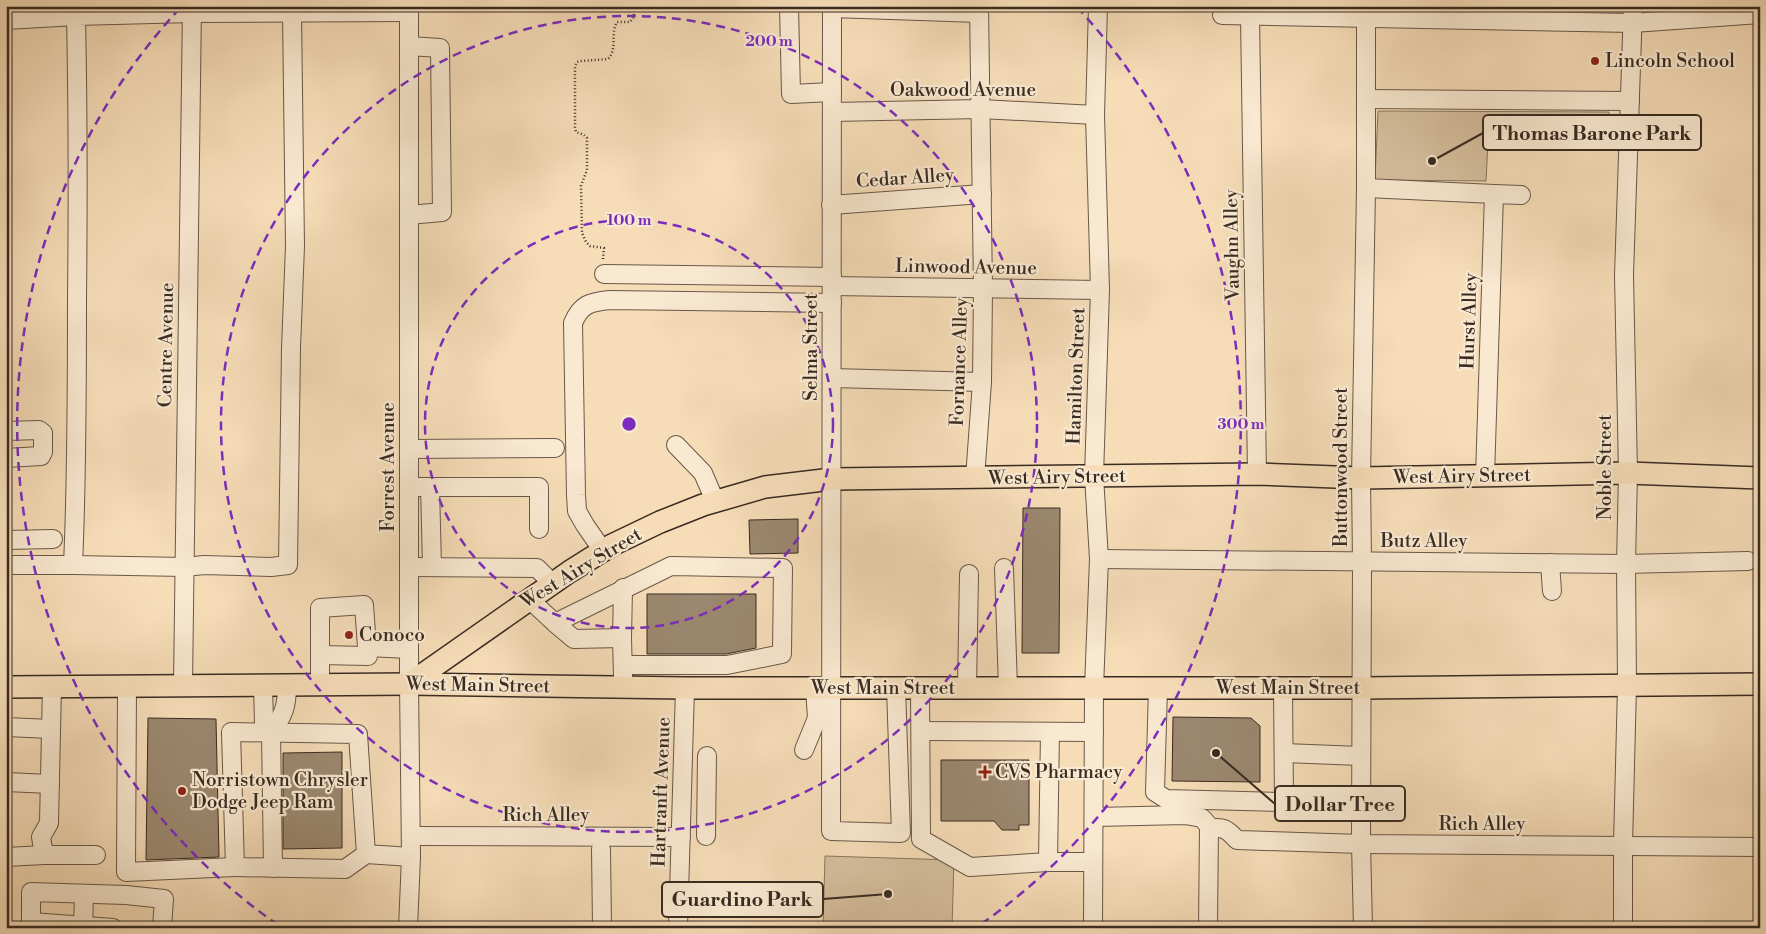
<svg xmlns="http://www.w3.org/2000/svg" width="1766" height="934" font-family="'Libre Bodoni',serif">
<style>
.green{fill:#d6bf9e;stroke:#887560}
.building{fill:#9b8870;stroke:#392b22}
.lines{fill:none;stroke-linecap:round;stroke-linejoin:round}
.minor-casing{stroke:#685848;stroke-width:20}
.major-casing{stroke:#392b22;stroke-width:24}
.path{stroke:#392b22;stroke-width:2.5;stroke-dasharray:1 2.5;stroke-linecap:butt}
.minor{stroke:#f9e9d1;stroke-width:18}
.major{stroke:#f6ddb8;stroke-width:21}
.ring{fill:none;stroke:#7b2cbf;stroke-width:2.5;stroke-dasharray:9 6}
.poi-dot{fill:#8f2418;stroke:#f9e9d1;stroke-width:2}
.labels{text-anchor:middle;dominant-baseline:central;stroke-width:4.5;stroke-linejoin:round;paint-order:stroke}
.poi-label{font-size:19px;fill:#392b22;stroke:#f9e9d1;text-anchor:start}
.street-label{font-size:19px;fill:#392b22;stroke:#f9e9d1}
.centre{fill:#7b2cbf;stroke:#f9e9d1;stroke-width:2.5}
.ring-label{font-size:15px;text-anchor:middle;font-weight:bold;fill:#7b2cbf;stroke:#f9e9d1;stroke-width:4.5;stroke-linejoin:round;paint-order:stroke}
.leader{fill:none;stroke:#392b22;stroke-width:2}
.callout-dot{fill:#392b22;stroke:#f9e9d1;stroke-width:2}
.callout{fill:#f9e9d1;stroke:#392b22;stroke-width:2}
.callout-label{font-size:20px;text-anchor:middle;font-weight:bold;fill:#392b22}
</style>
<rect width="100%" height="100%" fill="#f6ddb8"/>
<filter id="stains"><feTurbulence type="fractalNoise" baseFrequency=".004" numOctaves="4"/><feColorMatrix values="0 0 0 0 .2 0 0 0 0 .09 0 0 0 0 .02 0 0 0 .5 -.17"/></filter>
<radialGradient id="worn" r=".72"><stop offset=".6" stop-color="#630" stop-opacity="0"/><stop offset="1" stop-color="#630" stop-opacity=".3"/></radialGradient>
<g class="green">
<path d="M1378 111 1609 112 1608 141 1488 142 1486 181 1375 180Z"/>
<path d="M825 856 954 860 952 928H823Z"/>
</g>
<g class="building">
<path d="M1023 508H1060L1059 653H1022Z"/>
<path d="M798 519V553L750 554 749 520Z"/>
<path d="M647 594H756V648L726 654H647Z"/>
<path d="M1173 717 1251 718 1260 726V782L1172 781Z"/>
<path d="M148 718 216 719 219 857 146 860Z"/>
<path d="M342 752V848L283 849V753Z"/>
<path d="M941 760H1029V825H1019V830H1002L994 821H941Z"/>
</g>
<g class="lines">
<defs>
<g id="minor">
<path d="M789 6 791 94 832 92"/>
<path d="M832 6 831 831 901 833 896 688"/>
<path d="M832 8 979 13"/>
<path d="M1222 15 1633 23 1760 14"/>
<path d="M1250 16 1257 474"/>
<path d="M6 20 76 16"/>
<path d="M409 46 440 48 442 212 409 215"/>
<path d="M1366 99 1630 101"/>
<path d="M832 112 981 109 1095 115"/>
<path d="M1366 188 1494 194"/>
<path d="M831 205 982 194"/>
<path d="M604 274 832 277"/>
<path d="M832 286 1100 290"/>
<path d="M832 378 982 382"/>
<path d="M6 431 39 430 43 433V452L41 456 6 458"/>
<path d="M676 445 703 473 715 501"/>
<path d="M409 449 555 448"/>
<path d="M1485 477 1494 194 1521 195"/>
<path d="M975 478 982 382 983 289 979 6"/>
<path d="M409 487H539V529"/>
<path d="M430 487 432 566"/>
<path d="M6 540 53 539"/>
<path d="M603 551 585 525 577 511 576 495 573 323C581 304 590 302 610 300L832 303"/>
<path d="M1099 559 1626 564 1748 561"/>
<path d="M1550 563 1552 591"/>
<path d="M6 565H73L185 567 204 565 271 567 288 565 291 348 295 246 292 13"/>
<path d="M73 565C77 476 77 388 77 300 78 205 78 110 76 16L192 13 409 12"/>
<path d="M409 567 537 568 552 583"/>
<path d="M1004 568 1008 688"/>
<path d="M529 599 555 623 671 566 783 568 782 654 727 665H624"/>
<path d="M555 623 574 639 622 638"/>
<path d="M320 655 368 656"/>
<path d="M623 677 622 638 623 588"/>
<path d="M320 684V608L364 605 367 647 409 649"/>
<path d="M127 685 126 872 235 867"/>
<path d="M183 685 192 6"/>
<path d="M263 685 264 724 271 732 273 868"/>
<path d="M52 686 49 823 41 837 44 855H96"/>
<path d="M920 688 921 839 970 867 1048 862 1050 732"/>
<path d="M967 688 969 574"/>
<path d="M1158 688 1155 792 1166 799 1284 802 1283 688"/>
<path d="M6 727 51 729"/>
<path d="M921 731 1094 732"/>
<path d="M271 732C284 715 287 706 287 685"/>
<path d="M804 750 817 718 815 688"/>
<path d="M1284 753 1361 756"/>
<path d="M6 782 50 784"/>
<path d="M1094 817 1185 815 1202 818 1209 826 1208 928"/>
<path d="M1209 829C1223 826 1227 829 1237 840L1361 844 1760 847"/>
<path d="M411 836 681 837"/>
<path d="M706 836 707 756"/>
<path d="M601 849 602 928"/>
<path d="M366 854 345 869 235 867 231 732 358 734 366 854 411 857"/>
<path d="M6 857 44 855"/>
<path d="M1048 862H1093"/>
<path d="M31 922 113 928"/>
<path d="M31 928V892L126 895 164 899 162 928"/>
<path d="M83 928 84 894"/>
<path d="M408 928 411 857 409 684V6"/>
<path d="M678 928 685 688"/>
<path d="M1093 928 1094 688 1099 559 1094 476 1100 290 1095 115 1098 6"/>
<path d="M1363 928 1361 844 1362 562 1361 478 1366 188V6"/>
<path d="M1623 928V845L1627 686 1626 564 1628 473 1624 275 1633 6"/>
</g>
<g id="major">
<path d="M409 684 569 572 612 545 660 522 703 505 765 487 832 479 1257 474 1361 478 1628 473 1760 478"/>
<path d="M6 687 409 684 685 688H1361L1760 684"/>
</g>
</defs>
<use href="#minor" class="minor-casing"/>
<use href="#major" class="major-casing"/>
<path class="path" d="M603 259 604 248 590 246 586 242 582 233 581 186 587 170V138L584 135 576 132 575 128V66L577 62 580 61 608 59C618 49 610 33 617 22H630L634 17 633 6"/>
<use href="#minor" class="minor"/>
<use href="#major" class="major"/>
</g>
<g class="ring">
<circle cx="629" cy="424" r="204"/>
<circle cx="629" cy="424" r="408"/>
<path d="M278 925A612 612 0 0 1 181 7M1077 7A612 612 0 0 1 980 925"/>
</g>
<g class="poi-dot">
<circle cx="1595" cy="61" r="5"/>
<circle cx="349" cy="635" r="5"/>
<path d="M982.5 764.5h5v5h5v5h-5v5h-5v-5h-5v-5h5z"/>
<circle cx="182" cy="791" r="5"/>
</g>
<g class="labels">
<g class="poi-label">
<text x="1605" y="61">Lincoln School</text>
<text x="359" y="635">Conoco</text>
<text x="995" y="772">CVS Pharmacy</text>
<text x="192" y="780">Norristown Chrysler<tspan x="192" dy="22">Dodge Jeep Ram</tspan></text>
</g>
<g class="street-label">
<text x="963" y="90">Oakwood Avenue</text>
<text transform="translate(905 178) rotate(-4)">Cedar Alley</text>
<text transform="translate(1232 245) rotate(-91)">Vaughn Alley</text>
<text transform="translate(966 267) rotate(1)">Linwood Avenue</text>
<text transform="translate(1469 321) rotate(-88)">Hurst Alley</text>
<text transform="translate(166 345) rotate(-89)">Centre Avenue</text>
<text transform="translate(811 347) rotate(-90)">Selma Street</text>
<text transform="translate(959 362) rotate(-88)">Fornance Alley</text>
<text transform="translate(1076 376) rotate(-88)">Hamilton Street</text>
<text transform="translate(388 467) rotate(-90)">Forrest Avenue</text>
<text transform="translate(1341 467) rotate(-90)">Buttonwood Street</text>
<text transform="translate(1605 467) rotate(-90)">Noble Street</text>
<text transform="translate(1462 476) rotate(-1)">West Airy Street</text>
<text transform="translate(1057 477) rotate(-1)">West Airy Street</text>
<text x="1424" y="541">Butz Alley</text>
<text transform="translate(581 568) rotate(-31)">West Airy Street</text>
<text transform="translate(478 685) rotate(1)">West Main Street</text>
<text x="883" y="688">West Main Street</text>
<text x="1288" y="688">West Main Street</text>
<text transform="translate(661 792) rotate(-88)">Hartranft Avenue</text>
<text x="546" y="815">Rich Alley</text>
<text x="1482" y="824">Rich Alley</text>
</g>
</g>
<circle cx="629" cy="424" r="8" class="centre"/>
<g class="ring-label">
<text x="769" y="46">200 m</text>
<text x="629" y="225">100 m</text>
<text x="1241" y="429">300 m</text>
</g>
<path class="leader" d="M1432 161L1483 133M1216 753L1275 804M888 894L823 899"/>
<g class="callout-dot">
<circle cx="1432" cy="161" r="5"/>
<circle cx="1216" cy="753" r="5"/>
<circle cx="888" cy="894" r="5"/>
</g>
<g class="callout">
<rect x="1483" y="115" width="218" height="35" rx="5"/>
<rect x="1275" y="786" width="130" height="35" rx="5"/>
<rect x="662" y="882" width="161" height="35" rx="5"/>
</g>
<g class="callout-label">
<text x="1592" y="140">Thomas Barone Park</text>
<text x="1340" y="811">Dollar Tree</text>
<text x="742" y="906">Guardino Park</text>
</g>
<rect width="1766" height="934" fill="none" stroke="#f6ddb8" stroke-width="25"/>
<rect x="8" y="8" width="1751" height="919" fill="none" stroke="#392b22" stroke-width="2.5"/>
<rect x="12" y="12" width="1741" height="909" fill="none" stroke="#392b22"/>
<rect width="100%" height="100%" filter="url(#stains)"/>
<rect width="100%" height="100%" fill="url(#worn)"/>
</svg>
